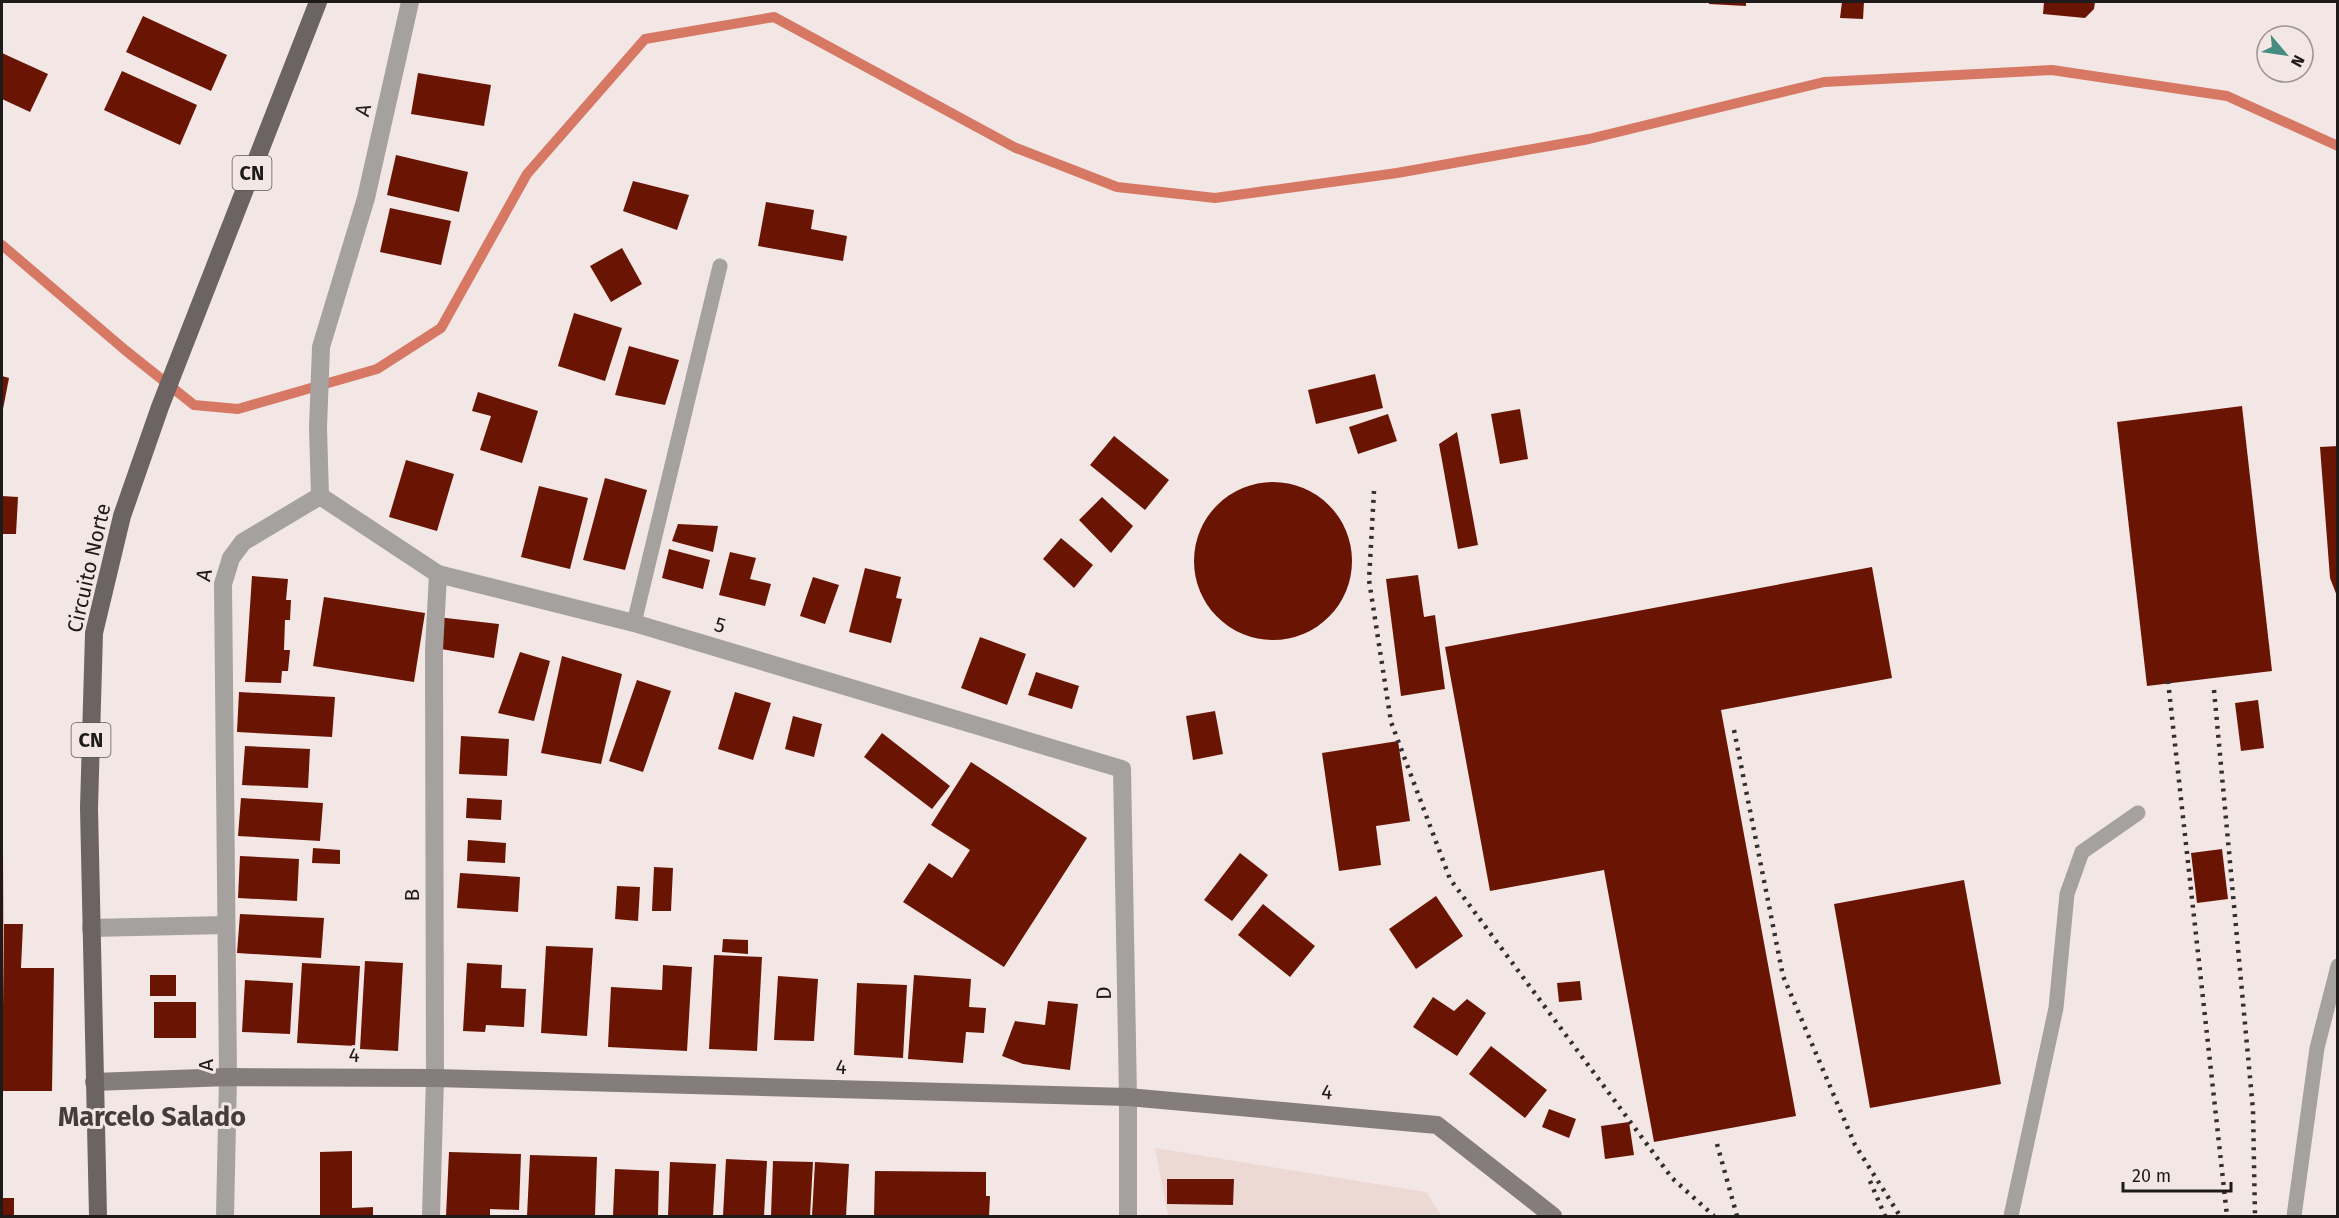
<svg xmlns="http://www.w3.org/2000/svg" width="2339" height="1218" font-family="'Fira Sans',sans-serif">
<style>
.built{fill:#edd9d4}
.green{fill:#e9a697}
.lines{fill:none;stroke-linecap:round;stroke-linejoin:round}
.stream{stroke:#d67864;stroke-width:10}
.building{fill:#6a1504}
.lane{stroke:#a5a19f;stroke-width:15}
.street{stroke:#a5a19f;stroke-width:18}
.secondary{stroke:#847d7c;stroke-width:18}
.primary{stroke:#6c6462;stroke-width:18}
.rail{stroke:#332f2e;stroke-width:4.5;stroke-dasharray:3 6;stroke-linecap:butt}
.labels{text-anchor:middle;dominant-baseline:central;stroke-width:6;stroke-linejoin:round;paint-order:stroke}
.shield{fill:#f2e7e4;stroke:#5d5856;stroke-width:1.5}
.shield-label{font-size:20px;font-weight:bold;fill:#1d1a19}
.street-label{font-size:21px;fill:#1d1a19;stroke:#f2e7e4}
.district-label{font-size:27px;font-weight:bold;fill:#453d3b;stroke:#f2e7e4}
</style>
<rect width="100%" height="100%" fill="#f2e7e4"/>
<path class="built" d="M1155 1148 1426 1192 1442 1216H1168Z"/>
<path class="green" d="M2 779 4 924 2 1092Z"/>
<g class="lines">
<path class="stream" d="M2 245 125 350 194 405 238 409 377 369 441 328 527 174 645 39 774 17 1016 148 1117 187 1215 198 1397 173 1589 139 1824 82 2052 70 2227 96 2338 146"/>
</g>
<g class="building">
<path d="M1709 2H1746V6L1709 4Z"/>
<path d="M1842 2H1864L1863 19 1840 18Z"/>
<path d="M2044 2H2095L2094 9 2085 18 2043 14Z"/>
<path d="M143 16 227 55 211 91 126 52Z"/>
<path d="M2 53 48 74 30 112 2 99Z"/>
<path d="M122 71 197 105 180 145 104 110Z"/>
<path d="M418 73 491 85 484 126 411 114Z"/>
<path d="M396 155 468 172 459 212 387 195Z"/>
<path d="M633 181 689 195 677 230 623 211Z"/>
<path d="M766 202 814 210 811 229 847 236 843 261 758 246Z"/>
<path d="M390 208 451 221 441 265 380 252Z"/>
<path d="M622 248 642 284 611 302 590 266Z"/>
<path d="M574 313 622 328 605 381 558 366Z"/>
<path d="M629 346 679 360 665 405 615 395Z"/>
<path d="M1375 374 1383 408 1316 424 1308 390Z"/>
<path d="M2 376 9 378 3 409H2Z"/>
<path d="M478 392 538 411 522 463 480 450 491 416 472 411Z"/>
<path d="M2242 406 2272 671 2147 686 2117 422Z"/>
<path d="M1520 409 1528 459 1500 464 1491 414Z"/>
<path d="M1388 414 1397 441 1358 454 1349 427Z"/>
<path d="M1457 432 1478 545 1458 549 1439 444Z"/>
<path d="M1114 436 1169 480 1145 510 1090 465Z"/>
<path d="M2338 446V596H2337L2330 578 2320 447Z"/>
<path d="M406 460 454 474 437 531 389 517Z"/>
<path d="M605 478 647 490 625 570 583 560Z"/>
<circle cx="1273" cy="561" r="79"/>
<path d="M539 486 588 498 570 569 521 557Z"/>
<path d="M2 496 18 497 16 534H2Z"/>
<path d="M1102 497 1133 526 1111 553 1079 520Z"/>
<path d="M678 524 718 526 713 552 672 541Z"/>
<path d="M1061 538 1093 565 1074 588 1043 559Z"/>
<path d="M669 549 710 560 703 589 662 578Z"/>
<path d="M730 552 756 558 750 579 771 584 765 606 719 595Z"/>
<path d="M1872 567 1892 678 1721 710 1796 1116 1654 1142 1604 870 1490 891 1445 647Z"/>
<path d="M865 568 901 577 896 598 902 599 891 643 849 632Z"/>
<path d="M1418 575 1424 617 1435 615 1445 689 1401 696 1386 579Z"/>
<path d="M252 576 288 579 286 600H291L290 620H285L284 650H290L288 671H282L281 683 245 682Z"/>
<path d="M813 577 839 585 825 624 800 616Z"/>
<path d="M324 597 425 613 414 682 313 666Z"/>
<path d="M437 617 499 624 494 658 435 648Z"/>
<path d="M980 637 1026 654 1007 705 961 688Z"/>
<path d="M520 652 550 661 534 721 498 713Z"/>
<path d="M562 656 622 674 601 764 541 753Z"/>
<path d="M1036 672 1079 686 1072 709 1028 695Z"/>
<path d="M637 680 671 691 643 772 609 761Z"/>
<path d="M239 692 335 697 332 737 237 732Z"/>
<path d="M735 692 771 703 753 760 718 749Z"/>
<path d="M2258 700 2264 748 2241 751 2235 703Z"/>
<path d="M1215 711 1223 754 1193 760 1186 716Z"/>
<path d="M793 716 822 724 814 757 785 749Z"/>
<path d="M882 733 950 786 932 809 864 757Z"/>
<path d="M461 736 509 739 507 776 459 774Z"/>
<path d="M1398 741 1410 821 1376 826 1381 865 1339 871 1322 753Z"/>
<path d="M245 746 310 749 308 788 242 785Z"/>
<path d="M971 762 1087 838 1004 967 903 902 929 863 952 878 970 850 931 825Z"/>
<path d="M241 798 323 803 320 841 238 836Z"/>
<path d="M467 798 502 800 501 820 466 818Z"/>
<path d="M468 840 506 843 505 863 467 861Z"/>
<path d="M313 848 340 850V864L312 863Z"/>
<path d="M2222 849 2228 899 2197 903 2191 853Z"/>
<path d="M1240 853 1268 875 1232 921 1204 900Z"/>
<path d="M240 856 299 859 297 901 238 898Z"/>
<path d="M654 867 673 868 671 911H652Z"/>
<path d="M460 873 520 877 518 912 457 908Z"/>
<path d="M1964 880 2001 1084 1870 1108 1834 904Z"/>
<path d="M617 886 640 887 638 921 615 919Z"/>
<path d="M1436 896 1463 936 1416 969 1389 929Z"/>
<path d="M1263 904 1315 946 1290 977 1238 935Z"/>
<path d="M240 914 324 918 321 958 237 953Z"/>
<path d="M4 924H23L21 968H54L52 1091H2Z"/>
<path d="M723 939 748 940V954L722 952Z"/>
<path d="M546 946 593 948 587 1036 541 1033Z"/>
<path d="M714 955 762 957 757 1051 709 1049Z"/>
<path d="M365 961 403 963 398 1051 360 1049Z"/>
<path d="M302 963 360 966 355 1046 297 1043Z"/>
<path d="M467 963 502 965 501 988 526 989 524 1027 486 1025 485 1032 463 1031Z"/>
<path d="M663 965 692 967 687 1051 608 1047 611 987 662 990Z"/>
<rect x="150" y="975" width="26" height="21"/>
<path d="M914 975 971 979 969 1007 986 1008 984 1033 966 1032 963 1063 908 1059Z"/>
<path d="M778 976 818 979 814 1041 774 1040Z"/>
<path d="M245 980 293 983 290 1034 242 1032Z"/>
<path d="M1580 981 1582 1000 1559 1002 1557 983Z"/>
<path d="M857 983 907 985 903 1058 854 1055Z"/>
<path d="M1433 997 1454 1011 1467 999 1486 1013 1457 1056 1413 1027Z"/>
<path d="M1048 1001 1078 1004 1070 1070 1023 1064 1002 1056 1015 1021 1045 1025Z"/>
<rect x="154" y="1002" width="42" height="36"/>
<path d="M1491 1046 1547 1090 1525 1118 1469 1074Z"/>
<path d="M1549 1109 1576 1119 1569 1138 1542 1127Z"/>
<path d="M1629 1122 1634 1155 1605 1159 1601 1126Z"/>
<path d="M352 1151V1208L373 1207V1216H320V1152Z"/>
<path d="M449 1152 521 1154 519 1210 490 1209V1216H446Z"/>
<path d="M530 1155 597 1157 595 1216H527Z"/>
<path d="M726 1159 767 1161 764 1216H723Z"/>
<path d="M773 1161 813 1162 810 1216H771Z"/>
<path d="M670 1162 716 1164 713 1216H668Z"/>
<path d="M815 1162 849 1164 846 1216H812Z"/>
<path d="M615 1169 659 1171 658 1216H613Z"/>
<path d="M875 1171 986 1172V1196H990L989 1216H874Z"/>
<path d="M1167 1179H1234L1233 1205 1167 1204Z"/>
<rect x="2" y="1198" width="12" height="18"/>
</g>
<g class="lines">
<g class="lane">
<path d="M634 623 720 266"/>
<path d="M2011 1216 2056 1008 2067 894 2082 852 2138 813"/>
<path d="M2294 1216 2317 1048 2338 966"/>
</g>
<g class="street">
<path d="M320 496 438 574 634 623 1122 769 1128 1097V1216"/>
<path d="M320 496 318 428 321 347 366 198 410 2"/>
<path d="M91 928 226 925"/>
<path d="M225 1216 228 1077 223 584 231 558 243 542 320 496"/>
<path d="M431 1216 435 1078 434 650 438 574"/>
</g>
<path class="secondary" d="M94 1082 228 1077 435 1078 1128 1097 1437 1125 1553 1216"/>
<path class="primary" d="M98 1216 89 808 94 633 122 516 160 407 318 2"/>
<g class="rail">
<path d="M1374 491 1369 580 1391 722 1450 879 1672 1178 1714 1216"/>
<path d="M2168 681 2227 1216"/>
<path d="M2214 690 2253 1110 2255 1216"/>
<path d="M1734 730 1783 976 1855 1145 1900 1216"/>
<path d="M1717 1144 1737 1216"/>
<path d="M1870 1181 1885 1216"/>
</g>
</g>
<g class="labels">
<g class="shield">
<rect x="232.5" y="156" width="39" height="34" rx="4.5"/>
<rect x="71.5" y="723" width="39" height="34" rx="4.5"/>
</g>
<g class="shield-label">
<text x="252" y="173">CN</text>
<text x="91" y="740">CN</text>
</g>
<g class="street-label">
<text transform="translate(363 110) rotate(-77)">A</text>
<text transform="translate(89 568) rotate(-77)">Circuito Norte</text>
<text transform="translate(204 575) rotate(-79)">A</text>
<text transform="translate(720 625) rotate(17)">5</text>
<text transform="translate(412 895) rotate(-90)">B</text>
<text transform="translate(1104 993) rotate(-91)">D</text>
<text x="354" y="1055">4</text>
<text transform="translate(206 1065) rotate(-90)">A</text>
<text transform="translate(841 1067) rotate(2)">4</text>
<text transform="translate(1327 1092) rotate(5)">4</text>
</g>
<g class="district-label">
<text x="152" y="1117">Marcelo Salado</text>
</g>
</g>
<rect width="2339" height="1218" fill="none" stroke="#1d1a19" stroke-width="6"/>
<g transform="translate(2285 54) rotate(119)"><circle r="28" fill="#f2e7e4" stroke="#9d9593" stroke-width="1.5"/>
<path d="M0-4.5L10 22L0 15L-10 22Z" fill="#478c82"/>
<text y="-9" font-size="16" font-weight="bold" text-anchor="middle" fill="#1d1a19">N</text>
</g>
<path d="M2123 1182v9h108v-9" fill="none" stroke="#1d1a19" stroke-width="3"/>
<text x="2132" y="1182" font-size="18" fill="#1d1a19" stroke="#f2e7e4" stroke-width="4.5" paint-order="stroke">20 m</text>
</svg>
